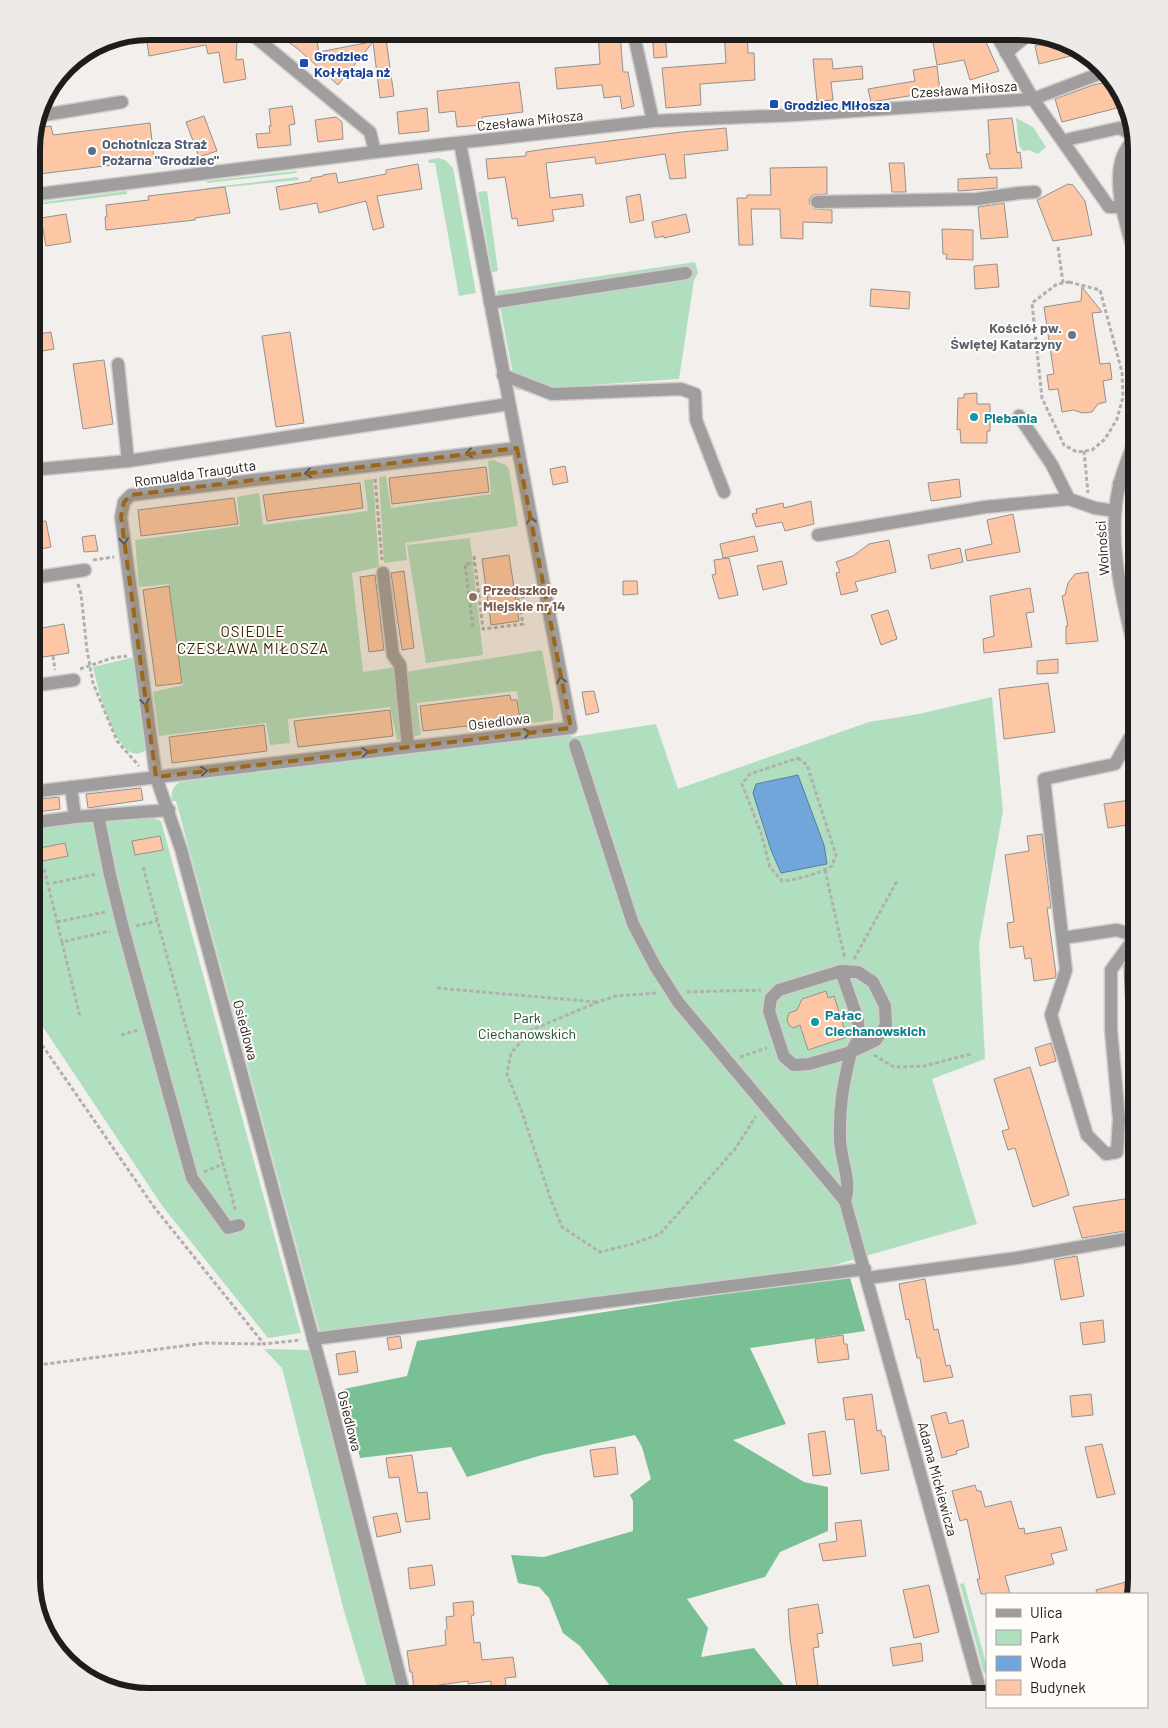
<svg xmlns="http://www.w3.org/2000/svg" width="1168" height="1728" font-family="Barlow,sans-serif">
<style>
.green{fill:#b0dfc0}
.forest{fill:#7ac095}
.water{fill:#71a6db;stroke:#587da2}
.building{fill:#fdc7a5;stroke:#95918f}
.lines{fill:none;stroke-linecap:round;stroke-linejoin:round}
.minor-casing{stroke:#d0cdcb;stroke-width:15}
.path{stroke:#b2b0ae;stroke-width:3;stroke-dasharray:4 2.5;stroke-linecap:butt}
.minor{stroke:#9f9d9d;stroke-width:12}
.oneway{stroke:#585756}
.marked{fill:#99661a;fill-opacity:0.2;stroke:#99661a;stroke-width:4;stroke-dasharray:10 6;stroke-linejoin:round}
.transit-dot{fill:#1a4fb4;stroke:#fffcfa;stroke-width:2}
.service-dot{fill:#5c6f8a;stroke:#fffcfa;stroke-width:2}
.worship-dot{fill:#6b7280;stroke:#fffcfa;stroke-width:2}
.culture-dot{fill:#0f9aa8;stroke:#fffcfa;stroke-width:2}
.education-dot{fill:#8d6e63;stroke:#fffcfa;stroke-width:2}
.labels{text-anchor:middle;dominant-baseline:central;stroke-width:4;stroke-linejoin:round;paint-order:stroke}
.transit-label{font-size:14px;font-weight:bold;fill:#164399;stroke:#fffcfa;text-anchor:start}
.street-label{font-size:14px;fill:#1e1d1c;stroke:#fffcfa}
.service-label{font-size:14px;font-weight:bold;fill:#4e5e75;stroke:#fffcfa;text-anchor:start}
.worship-label{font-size:14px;font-weight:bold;fill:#5b616d;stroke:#fffcfa;text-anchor:end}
.culture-label{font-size:14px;font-weight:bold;fill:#0d838f;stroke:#fffcfa;text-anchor:start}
.education-label{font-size:14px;font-weight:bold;fill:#785e54;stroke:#fffcfa;text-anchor:start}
.park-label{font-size:14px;fill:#174c30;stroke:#fffcfa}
.neighbourhood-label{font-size:15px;letter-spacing:1px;fill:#3c2401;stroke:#fffcfa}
.rim{fill:none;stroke:#1e1d1c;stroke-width:6}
</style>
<rect width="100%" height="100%" fill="#f2efec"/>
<g class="green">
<path d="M1016 118 1033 127 1046 147 1038 154 1029 150 1023 151 1019 145Z"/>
<path d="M438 158 445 160 453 168 476 293 459 296 435 163H429L428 160Z"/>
<path d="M296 171 297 173 207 183V181Z"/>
<path d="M297 177 299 180 206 189V188Z"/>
<path d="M127 191V194L37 205V203Z"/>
<path d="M487 191 498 271 492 272 478 192Z"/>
<path d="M695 262 698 273 694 280 679 379 516 390 497 291Z"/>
<path d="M493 460 506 465 509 469 518 526 405 543 407 560 384 563 379 477 386 476 391 508 491 494 488 461Z"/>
<path d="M373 479 379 567 352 573 363 672 396 667 403 739 397 740 390 707 288 719 290 743 270 745 266 723 159 736 153 692 183 685 169 584 139 587 135 540 240 526 237 497 259 493 263 525 368 511 364 480Z"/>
<path d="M1133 496H1137V519L1131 518Z"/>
<path d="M470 538 483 655 426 663 407 545Z"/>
<path d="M542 650 553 708V720L521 725 517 691 417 703 421 735 410 737 405 672Z"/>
<path d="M130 658H133L137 662 147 749C118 775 97 685 93 667Z"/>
<path d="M992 697 1003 811 979 944 985 1059 932 1079 977 1224 831 1266 320 1333 176 801H172C171 791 172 788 180 782L571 733 572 737 656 724 678 789 869 722 919 714Z"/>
<path d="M146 816 161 821 301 1333 268 1338 163 1207 31 1009V828Z"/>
<path d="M264 1349 310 1350 398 1697H370L344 1611 282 1368Z"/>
<path d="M964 1583 987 1667V1672L984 1673 960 1584Z"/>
</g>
<path class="forest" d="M849 1274 865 1331 750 1348 786 1424 733 1440 804 1482 828 1487V1531L780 1552 765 1577 687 1599 708 1628 701 1657 754 1648 787 1689 759 1697H667L654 1685 614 1691 580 1646 563 1633 549 1598 539 1587 518 1583 511 1555 544 1557 633 1531V1501L630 1495 651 1479 642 1447 635 1435 542 1455 467 1477 451 1447 360 1458 344 1389 407 1376 417 1341Z"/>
<path class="water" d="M798 775 824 845 827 864 781 873 771 850 753 793 756 784Z"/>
<g class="building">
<path d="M150 31H227L237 41 236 60 243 59 246 79 224 83 219 52 208 54 206 45 149 56 147 42H151Z"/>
<path d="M273 31H315L319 52 386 39 394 96 380 98 373 42 338 85 298 49Z"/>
<path d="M598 31H620L623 72H628L634 106 622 109 620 96 604 98 602 85 557 89 555 68 600 64Z"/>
<path d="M652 31H665L667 57 654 58Z"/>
<path d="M724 31H747L748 53H754L755 80 700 84 701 105 666 108 662 68 726 63Z"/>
<path d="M931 31H981L999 71 970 80 964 60 937 65Z"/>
<path d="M1055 41 1084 51 1086 52 1039 64 1035 46Z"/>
<path d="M813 59H832L833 69 862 66 863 79 831 82 833 100 817 101Z"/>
<path d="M937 66 940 91 871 102 868 89 915 81 913 70Z"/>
<path d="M1113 81 1121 90 1125 106 1062 122 1055 99 1093 85Z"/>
<path d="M519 82 523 112 482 117V125L457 127 455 111 439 113 437 91Z"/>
<path d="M292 106 295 124 289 125 291 145 258 148 256 134 270 133 269 126H271L269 109Z"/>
<path d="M427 108 429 131 399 134 397 112Z"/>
<path d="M204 116 217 151 199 157 186 122Z"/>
<path d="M336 117 342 122 343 139 318 142 315 120Z"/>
<path d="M1012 118 1017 153 1020 152 1022 168 990 169 986 154H990L988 120Z"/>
<path d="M150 123 154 160 31 175V141L35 128 51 126 53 135Z"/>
<path d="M726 128 728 150 684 155 686 178 670 179 665 154 596 164 595 157 546 163 550 198 582 194 584 206 552 210 554 221 518 226 517 218 512 219 505 177 488 179 486 159 526 156V152L545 149 682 132Z"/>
<path d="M889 163H904L906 192H892Z"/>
<path d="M418 164 422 189 377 196 384 227 373 230 366 201 319 213 317 203 280 210 276 187 311 181V178L323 176V175L336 173 338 183 386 174V170Z"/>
<path d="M827 167V194L813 195 810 198 809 203 814 209 832 210V223L803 222V239L781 238 780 209H751L753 245H739L737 198H747V195H771L770 168Z"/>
<path d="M997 177V188L958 191V179Z"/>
<path d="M1068 184 1073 185 1085 201 1092 235 1053 241 1037 200Z"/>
<path d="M225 187 230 213 195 218V220L106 230 105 217H107L106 205 149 200 148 196Z"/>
<path d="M640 194 644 220 630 223 626 197Z"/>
<path d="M1004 203 1008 237 981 239 978 207Z"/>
<path d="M66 214 71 242 46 246 41 218Z"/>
<path d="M686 214 690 232 664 238V236L655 238 652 222Z"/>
<path d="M942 229 973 230V260L946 259 947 254H943Z"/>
<path d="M997 264 999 287 975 289 974 266Z"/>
<path d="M1082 287 1102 312 1092 313 1100 364 1110 363 1112 379 1103 381 1106 402 1098 404 1092 412 1082 413 1074 410 1062 412 1058 389 1049 390 1047 375 1054 374 1044 307 1081 301Z"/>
<path d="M871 289 910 292 909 309 870 306Z"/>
<path d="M51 332 54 349 31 353V335Z"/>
<path d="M290 332 304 423 276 427 262 336Z"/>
<path d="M104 360 113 424 83 429 73 364Z"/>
<path d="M977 393V404H990V431H987V443H961L960 429 957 430 958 398H964V394Z"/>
<path d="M565 466 568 482 553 485 550 469Z"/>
<path d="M486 467 489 492 392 504 389 478Z"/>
<path d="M959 479 961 497 931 501 928 483Z"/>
<path d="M360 483 363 508 267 521 263 495Z"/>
<path d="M234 498 238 524 141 536 138 510Z"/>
<path d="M811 501 814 524 785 531 782 522 756 527 752 514 757 513 756 509 783 503 784 508Z"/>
<path d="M1013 514 1020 552 967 561 965 550 992 544 987 520Z"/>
<path d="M46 521 51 547 31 551V523Z"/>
<path d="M95 535 98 551 84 552 82 537Z"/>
<path d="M754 536 758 551 723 558 720 544Z"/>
<path d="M889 540 896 572 855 582 858 591 841 595 836 573 840 572 836 562 853 556 869 544Z"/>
<path d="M960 548 963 562 931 569 928 555Z"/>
<path d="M509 555 519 621 491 625 482 559Z"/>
<path d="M729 558 738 595 719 599 712 575 716 574 714 560Z"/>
<path d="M782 561 787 584 763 590 757 566Z"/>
<path d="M404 571 414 648 402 650 391 573Z"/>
<path d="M1088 572 1098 641 1066 644V626H1068L1062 596 1065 595 1068 583 1075 574Z"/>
<path d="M375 575 384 650 369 652 360 577Z"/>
<path d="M623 581H637L638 594 623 595Z"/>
<path d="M169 586 182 683 156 686 143 590Z"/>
<path d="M1030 588 1034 612 1026 613 1032 647 984 653 983 639 994 636 990 596Z"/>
<path d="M888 610 897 639 881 645 871 615Z"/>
<path d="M64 624 69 653 31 659V630Z"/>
<path d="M1058 659V673L1037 674V661Z"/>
<path d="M1048 683 1055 732 1004 739 999 689Z"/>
<path d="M594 691 599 712 586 715 582 692Z"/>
<path d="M510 695 511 700H517L520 720 423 731 420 706Z"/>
<path d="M390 710 393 736 298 747 294 721Z"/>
<path d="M264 725 267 751 172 763 169 737Z"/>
<path d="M141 788 143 800 88 808 86 794Z"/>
<path d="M59 797 60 809 31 813V800Z"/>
<path d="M1130 800 1134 824 1108 828 1104 804Z"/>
<path d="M1042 834 1051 908H1047L1056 974 1055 978 1034 981 1031 958 1025 959 1023 946 1010 948 1007 923 1014 922 1005 855 1029 851 1027 836Z"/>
<path d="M160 836 163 850 135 855 132 841Z"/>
<path d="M65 843 68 856 43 861 40 848Z"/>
<path d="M1125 964H1137V1012H1126L1124 966Z"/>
<path d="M826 991 828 998 834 996 847 1037 808 1050 800 1025 793 1028 789 1025 787 1020 789 1013 797 1010 802 999Z"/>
<path d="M1051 1043 1056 1061 1040 1066 1035 1048Z"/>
<path d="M1030 1067 1069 1195 1033 1207 1015 1148 1008 1150 1002 1131 1009 1129 994 1079Z"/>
<path d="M1137 1197V1229L1082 1238 1073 1207Z"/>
<path d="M1077 1256 1084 1296 1061 1300 1054 1260Z"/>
<path d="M925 1279 934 1330 938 1329 946 1366 950 1365 953 1377 924 1382 920 1358H917L909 1319 906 1320 899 1284Z"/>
<path d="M1103 1320 1105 1342 1083 1345 1080 1323Z"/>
<path d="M843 1335 844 1344H847L849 1359 818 1363 815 1339Z"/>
<path d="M400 1336 402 1348 389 1350 387 1338Z"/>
<path d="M355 1351 358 1372 339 1375 336 1354Z"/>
<path d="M872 1394 877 1431 881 1430 882 1436H885L889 1470 861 1474 854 1419 846 1420 843 1398Z"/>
<path d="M1091 1394 1093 1415 1072 1417 1070 1396Z"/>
<path d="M946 1412 949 1424 963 1420 969 1447 956 1451 957 1454 942 1458 931 1416Z"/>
<path d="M825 1431 831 1474 813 1476 808 1434Z"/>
<path d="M1102 1444 1115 1494 1097 1498 1085 1447Z"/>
<path d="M615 1447 618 1474 594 1477 590 1450Z"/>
<path d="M412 1455 418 1493 427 1492 430 1519 406 1522 399 1477 389 1478 386 1458Z"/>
<path d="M975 1485 977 1491H981L985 1507 1011 1501 1019 1529 1024 1528 1025 1534 1061 1527 1067 1550 1051 1554 1054 1564 1005 1576 1010 1594H981L977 1579H980L967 1519 960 1521 952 1491Z"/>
<path d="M397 1513 401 1532 377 1537 373 1517Z"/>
<path d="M861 1520 866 1556 823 1561 819 1544 837 1541 835 1523Z"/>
<path d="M432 1565 435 1585 410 1589 408 1568Z"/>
<path d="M1137 1579 1133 1594H1097L1096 1590Z"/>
<path d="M929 1585 939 1632 914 1638 903 1590Z"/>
<path d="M473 1601 474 1615 471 1616 474 1643 480 1642 482 1660 513 1657 516 1677 505 1678 506 1685 491 1687V1681L468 1684V1681L439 1685V1687L432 1688 433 1697H417L416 1690 414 1691 412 1672H410L407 1651 446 1645 445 1631 447 1628 446 1617 454 1616 453 1603Z"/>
<path d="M818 1604 823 1633 817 1634 819 1647 813 1648 818 1685 797 1688 790 1638 788 1609Z"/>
<path d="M921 1643 923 1661 893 1666 890 1648Z"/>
</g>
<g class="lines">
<defs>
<g id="minor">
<path d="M248 31 370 132 375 152"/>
<path d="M633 31 653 121"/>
<path d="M994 31 1033 99 1109 207H1122"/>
<path d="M1006 53 1023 39 1026 31"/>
<path d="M38 116 122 102"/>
<path d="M1134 138C1130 144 1124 151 1122 158 1112 190 1129 232 1137 263"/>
<path d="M1064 143 1070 139 1119 128 1133 135"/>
<path d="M31 195 375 152 653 121 795 115 1033 99 1104 72"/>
<path d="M817 202 977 199 1019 193 1035 192"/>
<path d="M490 303 686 273"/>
<path d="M118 364 128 461"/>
<path d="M503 375 552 394 681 389 695 394 696 420 724 492"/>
<path d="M1019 416 1052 465 1069 499"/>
<path d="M31 470 128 461 509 404"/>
<path d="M1119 484 1137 485"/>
<path d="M818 535 985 507 1069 499 1095 508 1115 511"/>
<path d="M383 573 393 655 400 665 408 747"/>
<path d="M31 578 85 570"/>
<path d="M1137 661C1124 603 1106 545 1119 486 1123 468 1131 451 1137 435"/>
<path d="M31 686 74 680"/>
<path d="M575 745 633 924 655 966 678 1002 845 1201"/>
<path d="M71 787 75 817"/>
<path d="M31 792 571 728 460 143"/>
<path d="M98 815 110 875 123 928 192 1178 228 1228 239 1225"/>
<path d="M31 823 75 817 169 810"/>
<path d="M1063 938 1117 930 1136 936 1111 970V1030L1119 1119 1117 1152 1106 1154 1087 1135 1051 1015 1066 970 1044 779 1115 764 1129 739 1137 736"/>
<path d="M841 971 858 1020 859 1038 851 1052 809 1064 794 1065 784 1057 769 1011 771 998 779 990 841 971 858 972 873 982 885 1006 886 1025 876 1040 851 1052C843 1085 839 1106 840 1140 841 1161 852 1182 845 1201L982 1697"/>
<path d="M867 1278 1017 1258 1137 1237"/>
<path d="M313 1339 865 1269"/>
<path d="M405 1697 329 1397 181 849 156 777 121 517 124 502 131 495 517 448"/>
</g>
</defs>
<use href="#minor" class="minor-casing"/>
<g class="path">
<path d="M1118 113 1127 111"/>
<path d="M1058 247 1063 283"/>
<path d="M1069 282 1100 290 1122 372 1123 397 1117 419 1105 439 1092 450 1077 452 1064 445 1042 398 1032 303 1057 284Z"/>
<path d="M1084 451 1088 493"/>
<path d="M375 479 382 560"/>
<path d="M33 550 36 565"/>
<path d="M474 556 483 629 523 624 518 598 532 595"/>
<path d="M93 560 114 557"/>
<path d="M78 584 81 594 87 650 93 683 117 741 139 766"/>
<path d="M473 627 465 564 475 563"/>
<path d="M53 656 55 670"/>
<path d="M80 669 112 658 127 656"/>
<path d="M1127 671 1137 717"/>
<path d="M798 758 807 765 836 855 832 866C818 874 799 879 782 881L770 867 761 833 742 784 750 774Z"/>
<path d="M143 867 236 1212"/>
<path d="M44 869 62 942 110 931"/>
<path d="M825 870 845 959"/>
<path d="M53 883 96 874"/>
<path d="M57 922 105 912"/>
<path d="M136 926 157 921"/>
<path d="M62 942 80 1017"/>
<path d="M854 959 898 879"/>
<path d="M437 988 597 1002"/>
<path d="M687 992 761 990"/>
<path d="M656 993 616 996 598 1002 531 1030 511 1053 507 1074 523 1115 550 1197 562 1227 600 1252 632 1244 660 1234 735 1149 756 1116"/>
<path d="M31 1029 154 1207 264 1344 301 1340"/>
<path d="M121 1035 138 1030"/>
<path d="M874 1055 894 1067 924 1066 971 1054"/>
<path d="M740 1057 767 1048"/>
<path d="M204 1172 223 1164"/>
<path d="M31 1366 205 1343 263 1344"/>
</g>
<use href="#minor" class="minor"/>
</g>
<defs><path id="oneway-chevron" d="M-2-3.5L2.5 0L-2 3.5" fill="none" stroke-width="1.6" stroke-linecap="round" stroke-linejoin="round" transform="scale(1.25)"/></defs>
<g class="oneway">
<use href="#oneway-chevron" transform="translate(469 453) rotate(173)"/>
<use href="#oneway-chevron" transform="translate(308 473) rotate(173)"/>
<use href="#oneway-chevron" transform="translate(531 520) rotate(-101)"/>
<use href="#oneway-chevron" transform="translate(124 541) rotate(83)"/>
<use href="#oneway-chevron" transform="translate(561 680) rotate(-101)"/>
<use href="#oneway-chevron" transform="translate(145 702) rotate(82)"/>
<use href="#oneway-chevron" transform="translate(527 733) rotate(-7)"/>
<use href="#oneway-chevron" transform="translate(365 752) rotate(-7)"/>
<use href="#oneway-chevron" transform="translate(204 771) rotate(-7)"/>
</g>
<path class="marked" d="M517 448 571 728 156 777 121 517 124 502 131 495Z"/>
<g class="transit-dot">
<rect x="299" y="58" width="10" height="10" rx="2.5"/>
<rect x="769" y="99" width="10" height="10" rx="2.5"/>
</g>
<circle class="service-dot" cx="92" cy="151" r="5"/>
<circle class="worship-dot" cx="1072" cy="335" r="5"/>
<g class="culture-dot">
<circle cx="974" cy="417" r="5"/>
<circle cx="815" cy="1022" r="5"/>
</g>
<circle class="education-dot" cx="473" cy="597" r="5"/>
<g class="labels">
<g class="transit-label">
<text x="314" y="55">Grodziec<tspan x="314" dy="16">Kołłątaja nż</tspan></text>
<text x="784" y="104">Grodziec Miłosza</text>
</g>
<g class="street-label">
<text transform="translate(964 89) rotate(-4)">Czesława Miłosza</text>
<text transform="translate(530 120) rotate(-6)">Czesława Miłosza</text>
<text transform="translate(195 473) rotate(-8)">Romualda Traugutta</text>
<text transform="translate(1102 548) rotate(-94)">Wolności</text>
<text transform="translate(499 721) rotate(-7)">Osiedlowa</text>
<text transform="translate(246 1030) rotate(75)">Osiedlowa</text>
<text transform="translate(350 1421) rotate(76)">Osiedlowa</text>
<text transform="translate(938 1479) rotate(75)">Adama Mickiewicza</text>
</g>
<g class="service-label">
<text x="102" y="143">Ochotnicza Straż<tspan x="102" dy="16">Pożarna "Grodziec"</tspan></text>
</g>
<g class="worship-label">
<text x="1062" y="327">Kościół pw.<tspan x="1062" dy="16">Świętej Katarzyny</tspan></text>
</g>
<g class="culture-label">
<text x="984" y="417">Plebania</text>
<text x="825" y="1014">Pałac<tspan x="825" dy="16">Ciechanowskich</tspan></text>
</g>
<g class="education-label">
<text x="483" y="589">Przedszkole<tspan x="483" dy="16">Miejskie nr 14</tspan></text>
</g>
<g class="park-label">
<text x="527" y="1017">Park<tspan x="527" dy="16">Ciechanowskich</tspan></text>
</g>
<g class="neighbourhood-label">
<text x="253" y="631">OSIEDLE<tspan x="253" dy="17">CZESŁAWA MIŁOSZA</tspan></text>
</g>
</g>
<path d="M0 0H1168V1728H0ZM149 40H1019A109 109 0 0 1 1128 149V1579A109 109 0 0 1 1019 1688H149A109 109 0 0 1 40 1579V149A109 109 0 0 1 149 40Z" fill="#edeae8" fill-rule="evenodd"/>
<path class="rim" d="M149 40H1019A109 109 0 0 1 1128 149V1579A109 109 0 0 1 1019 1688H149A109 109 0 0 1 40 1579V149A109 109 0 0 1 149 40Z"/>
<rect x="986" y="1593" width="162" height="115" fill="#fffcfa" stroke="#a5a3a1"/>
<rect x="996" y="1609" width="25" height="8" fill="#9f9d9d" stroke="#a5a3a1"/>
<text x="1030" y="1618" font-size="15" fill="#1e1d1c">Ulica</text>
<rect x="996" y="1630" width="25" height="15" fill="#b0dfc0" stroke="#a5a3a1"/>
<text x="1030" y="1643" font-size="15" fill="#1e1d1c">Park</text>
<rect x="996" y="1656" width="25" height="15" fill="#71a6db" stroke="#a5a3a1"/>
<text x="1030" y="1668" font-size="15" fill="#1e1d1c">Woda</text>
<rect x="996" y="1680" width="25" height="15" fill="#fdc7a5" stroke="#a5a3a1"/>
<text x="1030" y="1693" font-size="15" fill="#1e1d1c">Budynek</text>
</svg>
